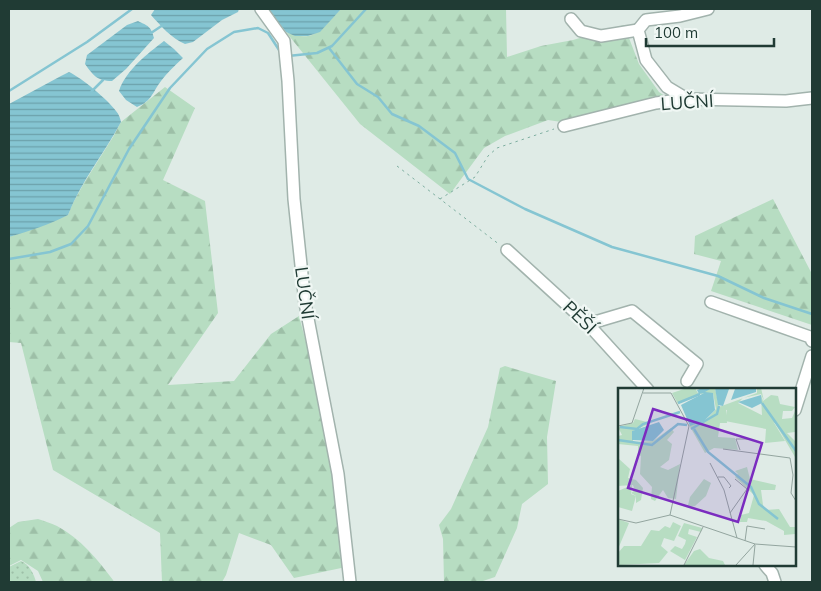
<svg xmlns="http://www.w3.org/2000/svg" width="821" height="591" font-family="Mulish,sans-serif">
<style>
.grass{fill:url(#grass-dots)}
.forest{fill:url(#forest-firs)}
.water{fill:url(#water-rules)}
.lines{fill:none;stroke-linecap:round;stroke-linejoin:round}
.stream{stroke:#85c5d2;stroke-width:2.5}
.minor-casing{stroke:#a2b3ad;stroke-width:14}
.path{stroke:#7fafa1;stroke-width:1;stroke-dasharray:2.5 4;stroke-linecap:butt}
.minor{stroke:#fff;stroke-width:11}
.labels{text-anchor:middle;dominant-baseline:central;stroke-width:4.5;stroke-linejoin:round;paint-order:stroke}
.street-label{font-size:18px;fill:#203b34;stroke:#f0f7f4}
.inset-river{fill:none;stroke:#85c5d2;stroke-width:2.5}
.inset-road{fill:none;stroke:#93a59f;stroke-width:1}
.view{fill:#7b2cbf;fill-opacity:0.15;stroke:#7b2cbf;stroke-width:2.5}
.inset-edge{fill:none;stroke:#203b34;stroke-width:2.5}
</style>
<defs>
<pattern id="grass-dots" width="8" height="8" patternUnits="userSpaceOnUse" patternTransform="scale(1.25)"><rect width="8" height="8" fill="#b7ddc2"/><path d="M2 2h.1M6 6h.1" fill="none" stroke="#9dbfa7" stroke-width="1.8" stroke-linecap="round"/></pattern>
<pattern id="forest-firs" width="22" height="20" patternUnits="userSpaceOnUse" patternTransform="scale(1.25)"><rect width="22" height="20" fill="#b7ddc2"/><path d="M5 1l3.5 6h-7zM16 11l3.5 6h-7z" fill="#9dbfa7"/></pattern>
<pattern id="water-rules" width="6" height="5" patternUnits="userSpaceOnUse" patternTransform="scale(1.25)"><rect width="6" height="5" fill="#85c5d2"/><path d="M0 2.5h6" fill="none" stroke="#6ca1ab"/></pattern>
</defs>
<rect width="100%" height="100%" fill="#dfebe6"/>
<path class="grass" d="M21 561C29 564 34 574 36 582H9V567Z"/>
<g class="forest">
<path d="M341 9H506L507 57 541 46 573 40 624 25 639 64 659 92 671 100 568 123 548 120 505 136 484 148 450 194 360 124 286 32C317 45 322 26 341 9Z"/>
<path d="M165 87 195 108 163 180 205 201 218 313 168 385 234 381 271 334 299 316 311 361 315 388 334 466 346 567 294 578 271 545 239 533 226 575 222 582H162L160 533 53 470 21 343 9 342V237L68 215 73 203 84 183 113 137 121 122Z"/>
<path d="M773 199 812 274V325L711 291 721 261 694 254 695 236Z"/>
<path d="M505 366 556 381 547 437 548 484 522 504 517 528 495 577 480 582H444L443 539 439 525 451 509 488 427 500 368Z"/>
<path d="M38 519C44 521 51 523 57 526 80 538 98 560 113 580L114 582H43L38 571 21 560 9 566V528L18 522Z"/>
</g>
<g class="water">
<path d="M155 9H239L238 12 222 20 193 42 185 44C171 38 161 26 151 15Z"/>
<path d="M268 9H341L320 32 308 36H295L286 32Z"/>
<path d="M138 21C148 26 151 26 154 38L126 69 112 81C97 81 93 75 85 64L87 55 127 25Z"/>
<path d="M164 41 174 49 183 58C175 65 167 73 161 81 152 93 152 101 137 107L126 100 119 91C126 70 147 54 164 41Z"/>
<path d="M69 72C82 78 108 100 116 111 119 114 120 118 121 122 104 154 81 181 68 215 49 225 29 231 9 237V104L61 76Z"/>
</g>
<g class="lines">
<g class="stream">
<path d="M151 33 163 25"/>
<path d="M329 48 357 84 378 97 392 114 419 126 455 153 468 179 525 209 612 247 718 276 764 298 812 314"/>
<path d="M288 56 317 53 332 46 366 9"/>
<path d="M9 91 87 42 132 9"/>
<path d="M91 92 103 80"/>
<path d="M9 259 50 252 71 244 88 226 129 149 170 88 207 49 234 32 258 28 268 33 281 53"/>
</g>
<defs>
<g id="minor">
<path d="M261 9 284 41 288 81 294 199 305 303 338 474 350 582"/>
<path d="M571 19 581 31 601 36 638 30"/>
<path d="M687 99 667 87 646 60 638 30 646 20 680 16 708 9"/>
<path d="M564 126 656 103 687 99 786 101 812 98"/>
<path d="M507 250 588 324 648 390"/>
<path d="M711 302 810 337 812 341"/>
<path d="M588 324 632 311 697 364 687 381"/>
<path d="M795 410 812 356"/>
<path d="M765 565 772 573 775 582"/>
</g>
</defs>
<use href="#minor" class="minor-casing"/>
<g class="path">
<path d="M397 166 500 245"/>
<path d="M440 199 475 177 488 156 497 148 554 129"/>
</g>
<use href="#minor" class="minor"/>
</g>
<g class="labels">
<g class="street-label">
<text transform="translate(687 102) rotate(-4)">LUČNÍ</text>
<text transform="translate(305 293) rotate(82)">LUČNÍ</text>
<text transform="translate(580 317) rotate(44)">PĚŠÍ</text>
</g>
</g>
<g transform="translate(618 388)">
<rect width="178" height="178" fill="#dfebe6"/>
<path d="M69 0H77L81 7 60 16 54 5ZM94 0H97L101 19 139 5V0H143L146 13 143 6 125 10 120 15 155 33 167 53 147 55 148 41 107 33 109 22 98 21 95 5 81 6ZM14 97 13 106 18 108 14 123 0 119V103ZM0 131 11 135 0 161ZM55 134 63 138 56 153 46 150 43 158 50 164 41 175 2 177 0 175V165L6 158H23L33 142 41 143 47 138 52 140ZM66 135 84 140 83 144 71 141 70 146 79 149 67 172 52 163 57 158 64 161 67 156 68 152 60 148Z" fill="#b7ddc2"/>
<path d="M143 7 145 13 153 7 160 8 162 16 177 19 174 23H165L164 31 174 30 177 23V44L169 45 177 53V69L157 35 144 28ZM108 20 109 35H102L100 49 117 50 120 62 96 60 87 65 71 37 86 34 98 21ZM17 31 33 35 15 43V54L35 53 53 40 56 44 49 52 54 56 51 72 42 79 50 82 62 76 58 111 50 110 45 102 37 113 33 111 34 99 22 86 23 68 20 66V58L0 56V48L4 47 0 39 15 35ZM0 70 12 81 10 90 18 92 25 100 23 112 18 115V108L13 105 17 102 15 97 0 98ZM129 79 132 91 158 97 157 102H143L145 117 148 122 161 121 172 139H177V146L166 147V143L148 133 130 130 129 134H122L123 127 131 125 136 107 117 89 120 86 117 83ZM86 91 93 95 88 108 77 118 72 119 66 117H70L72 109ZM82 161 91 170 105 173 107 177H66L76 163Z" fill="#b7ddc2"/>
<path d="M85 0H94L87 4 95 5 97 22 86 33 72 38 63 17 86 5 81 6 79 2ZM97 0 111 1 105 18 100 17ZM138 0V4L113 12 117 1ZM143 7 144 15 134 20 120 14ZM41 34 46 42 35 53 14 52V43Z" fill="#85c5d2"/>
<path class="inset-river" d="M60 15 82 6M144 15 178 63M2 39 19 41 25 36 62 24M73 41 99 26 101 18M76 41 90 64 133 99 141 116 160 131M0 52 34 57 60 36 69 37"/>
<path class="inset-road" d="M25 5H53L71 38 52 127M0 38 14 35 26 0M105 61 172 70 175 87 173 105 178 113M122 62 118 51H130M92 75 106 102 119 150M100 89H106L113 98 111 100M112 125 129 101 117 91M0 131 18 135 52 127 137 156 178 159M127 153 129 138 147 141M66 177 85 139M118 177 137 156M135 177 137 157"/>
<path class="view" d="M35 21 144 55 120 134 10 100Z"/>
<rect width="178" height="178" class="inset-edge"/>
</g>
<rect width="821" height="591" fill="none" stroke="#203b34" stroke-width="20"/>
<path d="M646 38v8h128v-8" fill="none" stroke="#203b34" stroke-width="2.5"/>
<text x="654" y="38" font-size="15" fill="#203b34" stroke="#f0f7f4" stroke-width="4" paint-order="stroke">100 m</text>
</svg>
